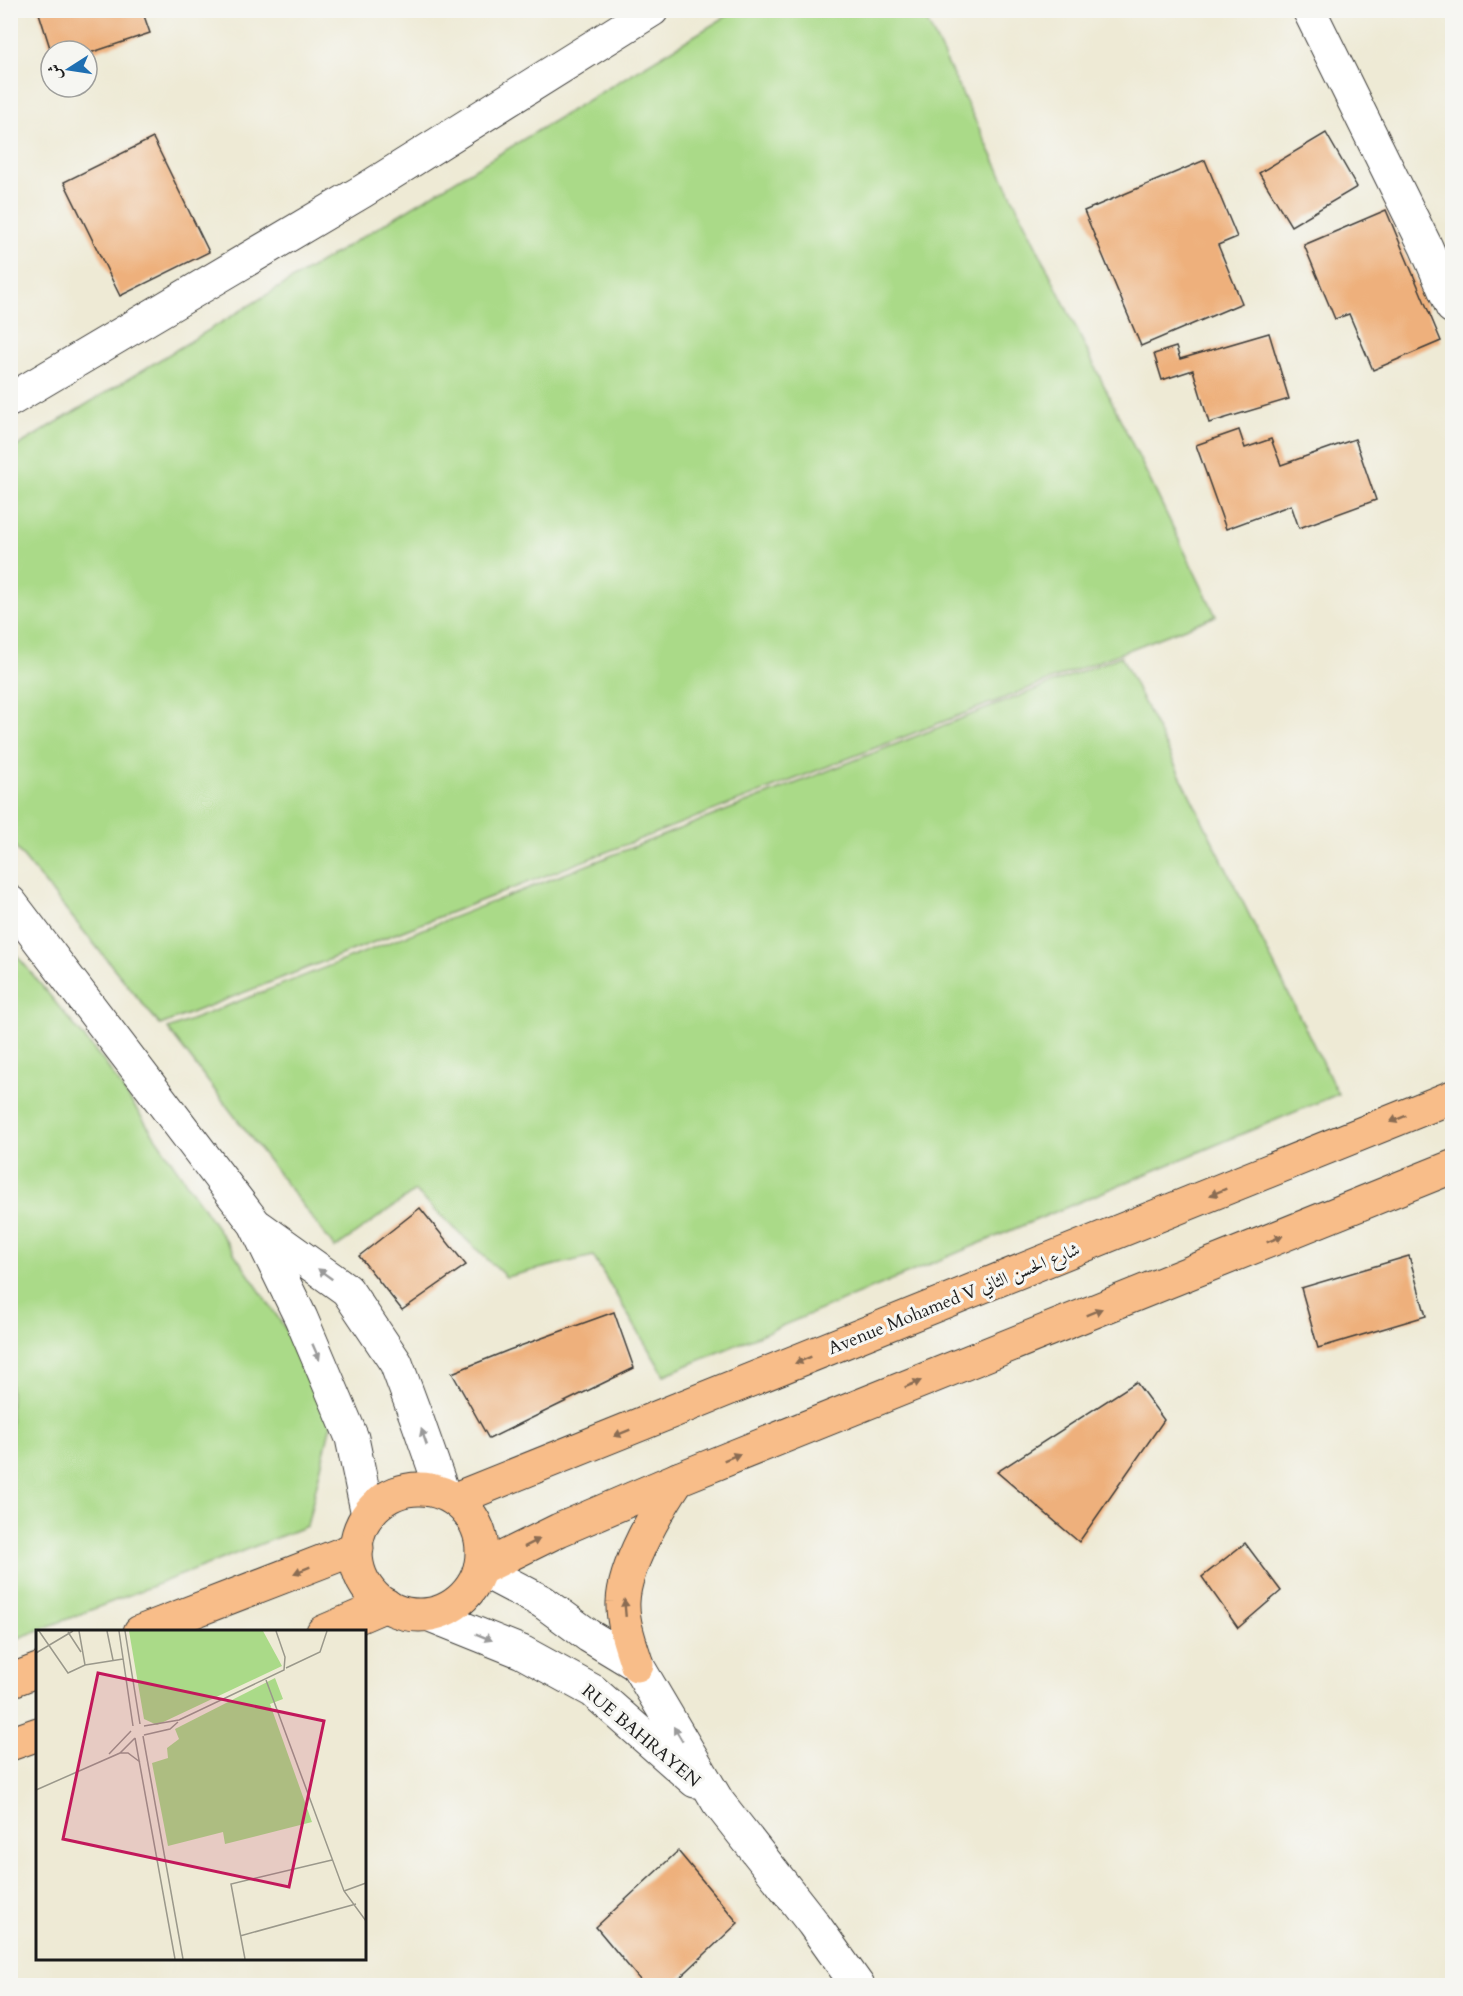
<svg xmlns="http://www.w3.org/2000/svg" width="1463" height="1996" font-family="Cardo,Amiri,serif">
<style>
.green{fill:#aada88;stroke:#637b52;stroke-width:1.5}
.building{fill:#eeb07b}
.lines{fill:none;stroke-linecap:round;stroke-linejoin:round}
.minor-casing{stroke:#3c3b38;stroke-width:35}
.tertiary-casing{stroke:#3c3b38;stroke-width:35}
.trunk-casing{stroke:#3c3b38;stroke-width:35}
.minor{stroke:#fff;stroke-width:33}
.tertiary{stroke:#fff;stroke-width:33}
.trunk{stroke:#f8bd89;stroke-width:33}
.oneway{fill:#8a6c52}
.oneway2{fill:#999}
.labels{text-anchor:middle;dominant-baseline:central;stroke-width:6;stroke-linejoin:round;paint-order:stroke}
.street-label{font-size:18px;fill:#1c1c1c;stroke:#f6f6f2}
.inset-road{fill:none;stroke:#9a988b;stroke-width:1.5}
.view{fill:#c2185b;fill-opacity:0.15;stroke:#c2185b;stroke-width:3}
.inset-edge{fill:none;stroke:#1c1c1c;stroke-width:3}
</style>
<rect width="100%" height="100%" fill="#f6f6f2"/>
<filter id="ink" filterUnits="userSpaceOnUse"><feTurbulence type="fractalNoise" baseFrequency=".0167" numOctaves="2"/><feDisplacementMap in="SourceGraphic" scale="12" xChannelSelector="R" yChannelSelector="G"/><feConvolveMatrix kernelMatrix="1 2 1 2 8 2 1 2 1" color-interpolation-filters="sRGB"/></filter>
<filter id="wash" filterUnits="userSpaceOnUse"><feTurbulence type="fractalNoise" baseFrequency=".008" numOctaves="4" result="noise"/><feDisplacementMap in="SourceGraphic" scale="24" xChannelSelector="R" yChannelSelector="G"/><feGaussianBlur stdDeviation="1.35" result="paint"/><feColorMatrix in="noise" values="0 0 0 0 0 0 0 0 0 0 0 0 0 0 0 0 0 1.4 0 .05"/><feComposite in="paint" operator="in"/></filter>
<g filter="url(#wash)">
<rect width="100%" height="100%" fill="#eeead5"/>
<g class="green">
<path d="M735 11H922L1216 616 160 1025 11 842V450Z"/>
<path d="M1121 656 1338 1094 664 1375 593 1256 506 1277 415 1191 335 1248 168 1029Z"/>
<path d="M10 947 105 1063 336 1403 307 1526 11 1641Z"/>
</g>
<g id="blocks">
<g class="building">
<path d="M38 10H142L150 33 87 54V51H51Z"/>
<path d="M1326 133 1357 187 1291 226 1259 173Z"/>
<path d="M153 138 209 252 120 296 64 182Z"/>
<path d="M1205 160 1237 237 1218 245 1242 303 1141 346 1084 211Z"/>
<path d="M1386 210 1441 341 1373 370 1349 314 1335 319 1304 245Z"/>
<path d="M1269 333 1289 399 1209 423 1193 370 1162 380 1154 354 1176 347 1180 359Z"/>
<path d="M1239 430 1245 448 1271 439 1281 465 1355 439 1376 500 1299 528 1291 505 1226 529 1196 445Z"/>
<path d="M420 1208 466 1265 402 1310 359 1256Z"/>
<path d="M1409 1256 1426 1316 1318 1348 1301 1288Z"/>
<path d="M614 1312 634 1368 489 1439 452 1373 509 1350Z"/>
<path d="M1136 1382 1164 1420 1079 1542 997 1472Z"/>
<path d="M1245 1543 1281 1591 1238 1628 1202 1577Z"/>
<path d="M678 1851 738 1923 671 1986H645L596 1927Z"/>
</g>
</g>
</g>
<g filter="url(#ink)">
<use href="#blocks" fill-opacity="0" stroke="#3c3b38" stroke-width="1.5"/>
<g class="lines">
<defs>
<g id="minor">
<path d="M1309 10 1426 247 1452 307"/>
<path d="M10 400 363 191 652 10"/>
<path d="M10 902 255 1224 301 1318 352 1438 368 1515"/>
<path d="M259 1227 347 1290 396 1363 418 1422 443 1493"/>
</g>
<g id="tertiary">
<path d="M480 1569 543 1602 589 1636 637 1665 718 1802 813 1923 858 1986"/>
<path d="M430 1615 522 1652 593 1691 695 1781"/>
</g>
<g id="trunk">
<circle cx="419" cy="1552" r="63"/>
<path d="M455 1499 1452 1097"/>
<path d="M480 1569 559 1530 678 1479 1452 1167"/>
<path d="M140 1632 357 1548"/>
<path d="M323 1632 386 1605"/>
<path d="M637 1665C631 1646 622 1622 623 1602 624 1566 658 1509 678 1479"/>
<path d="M10 1681 38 1670"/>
<path d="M10 1744 38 1734"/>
</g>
</defs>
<use href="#minor" class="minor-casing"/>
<use href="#tertiary" class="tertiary-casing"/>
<use href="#trunk" class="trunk-casing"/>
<use href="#minor" class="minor"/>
<use href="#tertiary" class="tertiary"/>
<use href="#trunk" class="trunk"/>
</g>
<defs><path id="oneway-solid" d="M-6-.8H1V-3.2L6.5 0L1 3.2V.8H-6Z" transform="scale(1.5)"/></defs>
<g class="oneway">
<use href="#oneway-solid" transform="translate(1398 1119) rotate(158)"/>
<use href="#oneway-solid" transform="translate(1218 1192) rotate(158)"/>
<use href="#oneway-solid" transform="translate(1275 1239) rotate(-22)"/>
<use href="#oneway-solid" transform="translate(1094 1312) rotate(-22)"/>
<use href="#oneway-solid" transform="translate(803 1360) rotate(158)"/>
<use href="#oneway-solid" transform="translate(913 1384) rotate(-22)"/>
<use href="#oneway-solid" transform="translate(622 1433) rotate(158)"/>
<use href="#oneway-solid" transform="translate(732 1457) rotate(-22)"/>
<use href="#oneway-solid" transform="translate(532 1543) rotate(-27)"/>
<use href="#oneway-solid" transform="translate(302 1570) rotate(158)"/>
<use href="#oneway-solid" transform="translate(625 1608) rotate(-95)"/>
</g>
<g class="oneway2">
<use href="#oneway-solid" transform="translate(325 1274) rotate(-144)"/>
<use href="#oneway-solid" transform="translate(316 1352) rotate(66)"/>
<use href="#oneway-solid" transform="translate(424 1437) rotate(-109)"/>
<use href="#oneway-solid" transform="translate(484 1637) rotate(22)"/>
<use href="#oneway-solid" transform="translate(678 1734) rotate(-121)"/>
</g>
</g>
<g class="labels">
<g class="street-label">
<text transform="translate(954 1299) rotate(-22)">Avenue Mohamed V شارع الحسن الثاني</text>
<text transform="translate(641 1736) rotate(40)">RUE BAHRAYEN</text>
</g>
</g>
<g transform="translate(36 1630)">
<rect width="330" height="330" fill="#eeead5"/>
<path d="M93 1H227L246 36 121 95 108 89ZM239 48 247 69 234 74 276 192 189 214 187 202 132 216 116 133 132 128 131 118 143 109 139 99Z" fill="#aada88"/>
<path class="inset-road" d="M3 1 32 43 49 35 87 29M43 1 49 35M71 1 77 30M83 1 97 96M89 1 104 94M32 2 45 22M0 23 37 1M250 38 284 22 291 1M230 50 308 261 330 291M108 96 143 90 248 40 249 27 240 1M108 105 134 99 142 92M107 106 147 329M99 108 139 329M84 123H92L104 132M73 124 95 101M0 160 84 123 99 108M308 261 330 253M204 306 320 274M209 329 195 254 296 230"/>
<path class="view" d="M62 43 288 91 253 257 27 209Z"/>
<rect width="330" height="330" class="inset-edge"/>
</g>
<rect width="1463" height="1996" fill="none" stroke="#f6f6f2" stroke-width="36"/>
<g transform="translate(69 69) rotate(258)"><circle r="28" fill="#f6f6f2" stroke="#9f9f9c" stroke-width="1.5"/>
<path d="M0-4.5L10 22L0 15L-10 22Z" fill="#1f6fb2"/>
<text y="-9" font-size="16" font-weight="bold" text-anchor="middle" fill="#1c1c1c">ش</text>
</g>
</svg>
